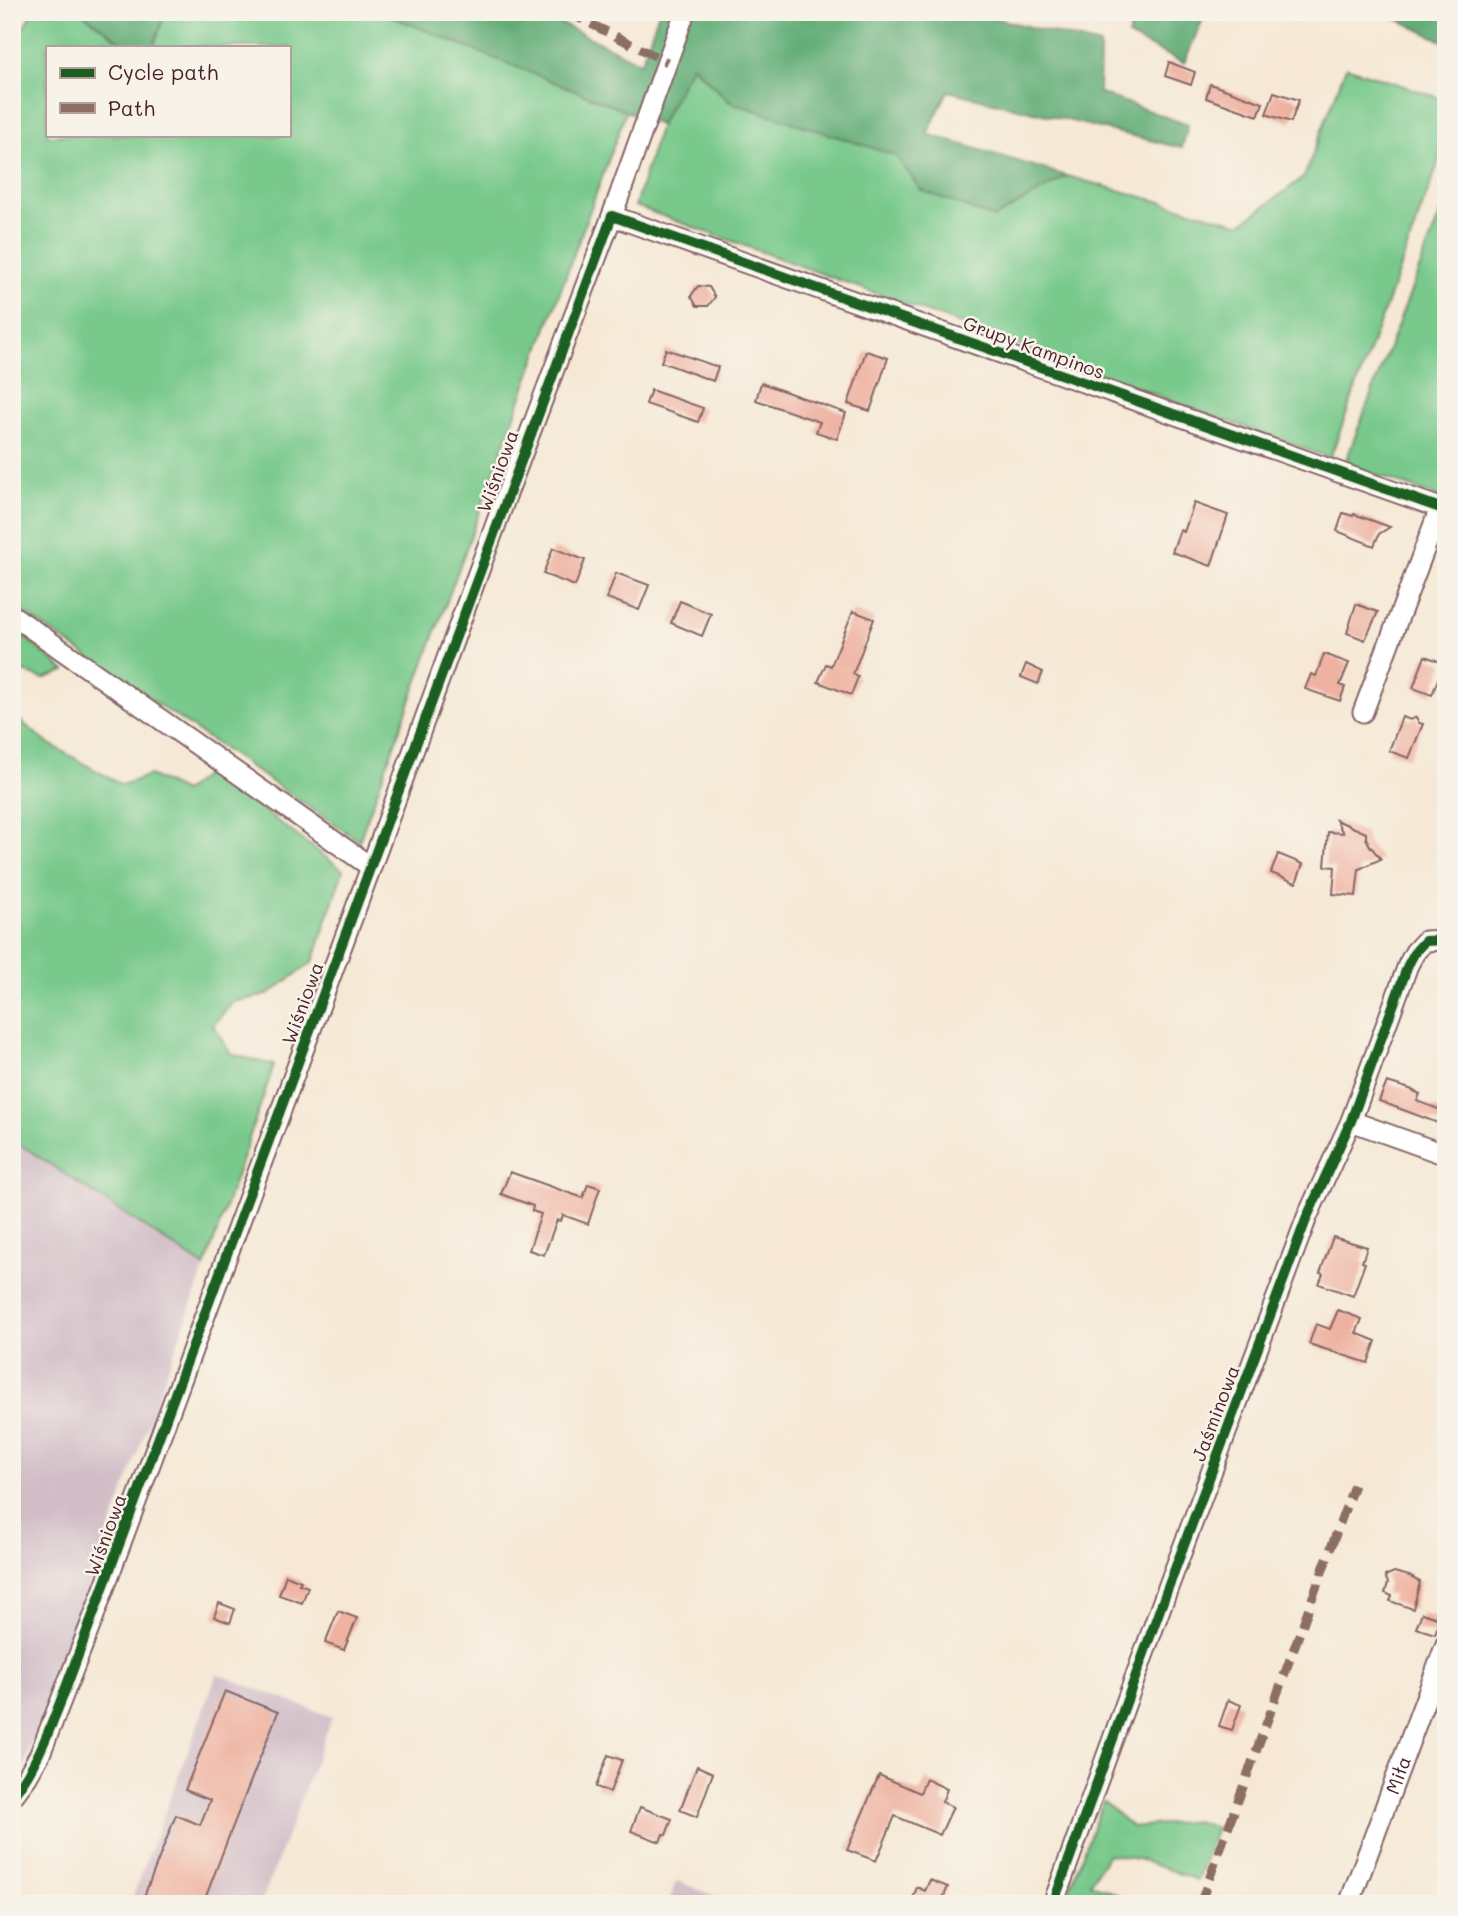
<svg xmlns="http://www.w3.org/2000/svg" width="1458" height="1916" font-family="Mali,sans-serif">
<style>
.industrial{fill:#d2bdc7}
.green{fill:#78c98b;stroke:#61745b;stroke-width:2}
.forest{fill:#62ad77;stroke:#566651;stroke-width:2}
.building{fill:#efb2a1}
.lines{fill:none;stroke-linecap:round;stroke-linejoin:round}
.minor-casing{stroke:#866566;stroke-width:23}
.minor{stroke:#fff;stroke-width:19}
.quiet{stroke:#8d6e63;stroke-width:9;stroke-dasharray:18 9;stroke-linecap:butt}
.cycleway-casing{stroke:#f7f3e8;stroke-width:15}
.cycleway{stroke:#1b5e20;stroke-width:10}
.labels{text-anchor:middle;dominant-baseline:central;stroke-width:5;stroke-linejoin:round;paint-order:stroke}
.street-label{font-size:19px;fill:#4a1f2b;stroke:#f7f3e8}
</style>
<rect width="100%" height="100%" fill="#f7f3e8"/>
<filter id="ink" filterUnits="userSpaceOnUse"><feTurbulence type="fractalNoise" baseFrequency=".0143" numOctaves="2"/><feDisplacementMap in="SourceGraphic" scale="14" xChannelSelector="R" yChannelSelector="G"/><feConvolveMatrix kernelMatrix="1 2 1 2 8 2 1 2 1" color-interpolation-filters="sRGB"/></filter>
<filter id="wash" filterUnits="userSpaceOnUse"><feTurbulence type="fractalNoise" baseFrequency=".00686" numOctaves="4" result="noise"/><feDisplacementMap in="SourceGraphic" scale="28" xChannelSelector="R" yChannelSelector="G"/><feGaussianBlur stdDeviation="1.57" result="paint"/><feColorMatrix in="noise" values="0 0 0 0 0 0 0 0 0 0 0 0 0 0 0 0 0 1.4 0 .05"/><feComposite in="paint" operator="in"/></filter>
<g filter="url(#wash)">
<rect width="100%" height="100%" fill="#f6e8d5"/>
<g class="industrial">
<path d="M12 1139 205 1267 17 1785 12 1789Z"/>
<path d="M217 1674 332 1717 261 1904H130Z"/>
<path d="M677 1881 735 1904H668Z"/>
</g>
<g class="green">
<path d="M34 12H81L128 47H47V135H289V47H153L166 12H380L627 109 359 841 12 605V461C19 442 22 420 12 402V43Z"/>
<path d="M691 65 730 102 895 155 921 190 994 218 1067 176 1241 224 1304 177 1346 67 1446 100V142L1330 458 635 206 660 125Z"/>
<path d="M1441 212 1446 214V500L1345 463Z"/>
<path d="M12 627 65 671 43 679 13 667Z"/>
<path d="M12 714 46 742 122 785 150 775 184 792 210 771 343 870 313 962 267 995 233 1002 213 1025 231 1054 274 1065 205 1267 12 1139Z"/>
<path d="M1103 1801 1132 1827 1196 1821 1216 1828 1197 1880 1138 1859 1108 1854 1090 1883 1139 1904H1064Z"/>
</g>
<g class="forest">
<path d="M81 12H166L153 47H128Z"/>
<path d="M380 12H538L641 63 659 12H972L1100 45 1099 93 1188 125 1182 148 948 91 927 134 1067 176 994 218 921 190 895 155 730 102 692 65 660 125Z"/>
<path d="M1136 12H1206L1184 63 1128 36Z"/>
<path d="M1383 12H1446V43Z"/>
</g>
<g id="blocks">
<g class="building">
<path d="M1169 62 1195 72 1191 85 1165 76Z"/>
<path d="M1210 84 1263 103 1258 116 1206 98Z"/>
<path d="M1274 92 1299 100 1291 122 1266 114Z"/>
<path d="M698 286 709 287 715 297 708 306H697L691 296Z"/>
<path d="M666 349 718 367 713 381 661 362Z"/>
<path d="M866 351 888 358 870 411 848 404Z"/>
<path d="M761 383 846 413 837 439 816 432 820 422 756 400Z"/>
<path d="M651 390 703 408 698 422 646 404Z"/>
<path d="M1194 503 1228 515 1211 566 1172 552 1180 530 1184 532Z"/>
<path d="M1343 513 1353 516 1354 514 1390 527 1379 534 1374 546 1337 531Z"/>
<path d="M553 548 585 560 575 586 543 574Z"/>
<path d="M616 573 649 585 639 610 607 598Z"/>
<path d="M680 601 711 614 702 636 671 623Z"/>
<path d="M1356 604 1378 612 1365 640 1347 633Z"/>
<path d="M853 611 874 619 853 674 858 677 851 695 818 682 826 664 831 666Z"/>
<path d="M1324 654 1349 663 1340 685 1345 687 1340 701 1305 689 1311 674 1316 676Z"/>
<path d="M1425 656 1444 663 1432 695 1413 688Z"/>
<path d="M1026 664 1043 672 1038 684 1021 677Z"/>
<path d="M1402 717 1411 720 1416 717 1419 723 1423 724 1409 758 1389 751Z"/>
<path d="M1336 820 1366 833V838L1370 846 1381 859 1359 869 1356 896 1333 894 1335 867 1325 866 1328 832 1343 833Z"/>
<path d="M1278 854 1303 864 1296 883 1271 873Z"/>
<path d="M1387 1082 1410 1089 1420 1094 1417 1101 1446 1112V1126L1379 1101Z"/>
<path d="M510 1172 583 1198 588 1184 600 1188 588 1224 563 1215 561 1221 557 1220 544 1255 529 1250 541 1214 532 1211 533 1206 501 1194Z"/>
<path d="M1333 1237 1367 1247 1362 1262 1365 1263 1353 1296 1319 1284 1323 1274 1320 1273Z"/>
<path d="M1338 1310 1362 1319 1356 1333 1376 1341 1368 1363 1309 1344 1316 1324 1330 1329Z"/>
<path d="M1394 1572 1413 1577 1412 1578 1420 1582 1413 1609 1390 1601 1392 1596 1385 1593 1388 1583 1385 1576Z"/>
<path d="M286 1575 301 1581 299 1584 308 1587 302 1603 279 1595Z"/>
<path d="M219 1603 235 1609 230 1623 214 1617Z"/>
<path d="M338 1611 357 1618 344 1650 325 1643Z"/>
<path d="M1422 1613 1440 1619 1435 1634 1416 1628Z"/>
<path d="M225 1691 278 1712 229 1836 203 1904H141L176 1815 200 1825 210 1800 185 1790Z"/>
<path d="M1228 1700 1241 1705 1232 1730 1219 1726Z"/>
<path d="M608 1755 622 1760 610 1792 596 1787Z"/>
<path d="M697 1766 713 1773 697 1817 680 1810Z"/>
<path d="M879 1775 920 1793 926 1779 947 1789 942 1802 953 1807 940 1835 895 1816 876 1861 847 1850Z"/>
<path d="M640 1807 672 1819 666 1835 663 1834 660 1842 631 1831Z"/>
<path d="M930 1880 948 1887 943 1898 956 1904H911L917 1887 925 1891Z"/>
</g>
</g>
</g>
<g filter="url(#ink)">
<use href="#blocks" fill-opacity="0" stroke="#866566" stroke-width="2"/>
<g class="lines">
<defs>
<g id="minor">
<path d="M612 216 1446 510"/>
<path d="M12 615 371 867"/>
<path d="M1363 712 1440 508"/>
<path d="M1351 1121 1446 1155"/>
<path d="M12 1797 27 1777 40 1754 92 1621 371 867 505 499 612 216 685 12"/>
<path d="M1053 1904 1160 1609 1307 1217 1351 1121 1408 965 1415 952 1425 941 1446 940"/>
<path id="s1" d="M1349 1904 1446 1644"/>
</g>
</defs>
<use href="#minor" class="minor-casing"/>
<use href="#minor" class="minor"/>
<g class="quiet">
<path d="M567 12 667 62"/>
<path d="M1200 1904 1354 1485"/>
</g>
<defs>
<g id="cycleway">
<path d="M12 1797C37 1766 49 1730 64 1693 250 1202 426 707 612 216L1446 510"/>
<path d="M1053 1904 1160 1609 1307 1217 1351 1121 1408 965 1415 952 1425 941 1446 940"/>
</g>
</defs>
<use href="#cycleway" class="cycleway-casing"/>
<use href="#cycleway" class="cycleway"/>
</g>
</g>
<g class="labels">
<g class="street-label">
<text transform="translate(1034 347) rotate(20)">Grupy Kampinos</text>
<text transform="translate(497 471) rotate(-70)">Wiśniowa</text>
<text transform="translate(302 1003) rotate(-70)">Wiśniowa</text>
<text transform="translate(1215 1413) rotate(-69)">Jaśminowa</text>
<text transform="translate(105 1535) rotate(-70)">Wiśniowa</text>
<text stroke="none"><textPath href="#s1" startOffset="138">Miła</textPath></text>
</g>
</g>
<rect width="1458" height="1916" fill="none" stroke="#f7f3e8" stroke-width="42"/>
<rect x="46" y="46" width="245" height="91" fill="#f7f3e8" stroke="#b29e9c" stroke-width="2"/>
<rect x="60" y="68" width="35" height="10" fill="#1b5e20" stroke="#b29e9c" stroke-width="2"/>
<text x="108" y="80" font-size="21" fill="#4a1f2b">Cycle path</text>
<rect x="60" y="103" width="35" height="10" fill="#8d6e63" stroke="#b29e9c" stroke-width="2"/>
<text x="108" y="116" font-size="21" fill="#4a1f2b">Path</text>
</svg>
